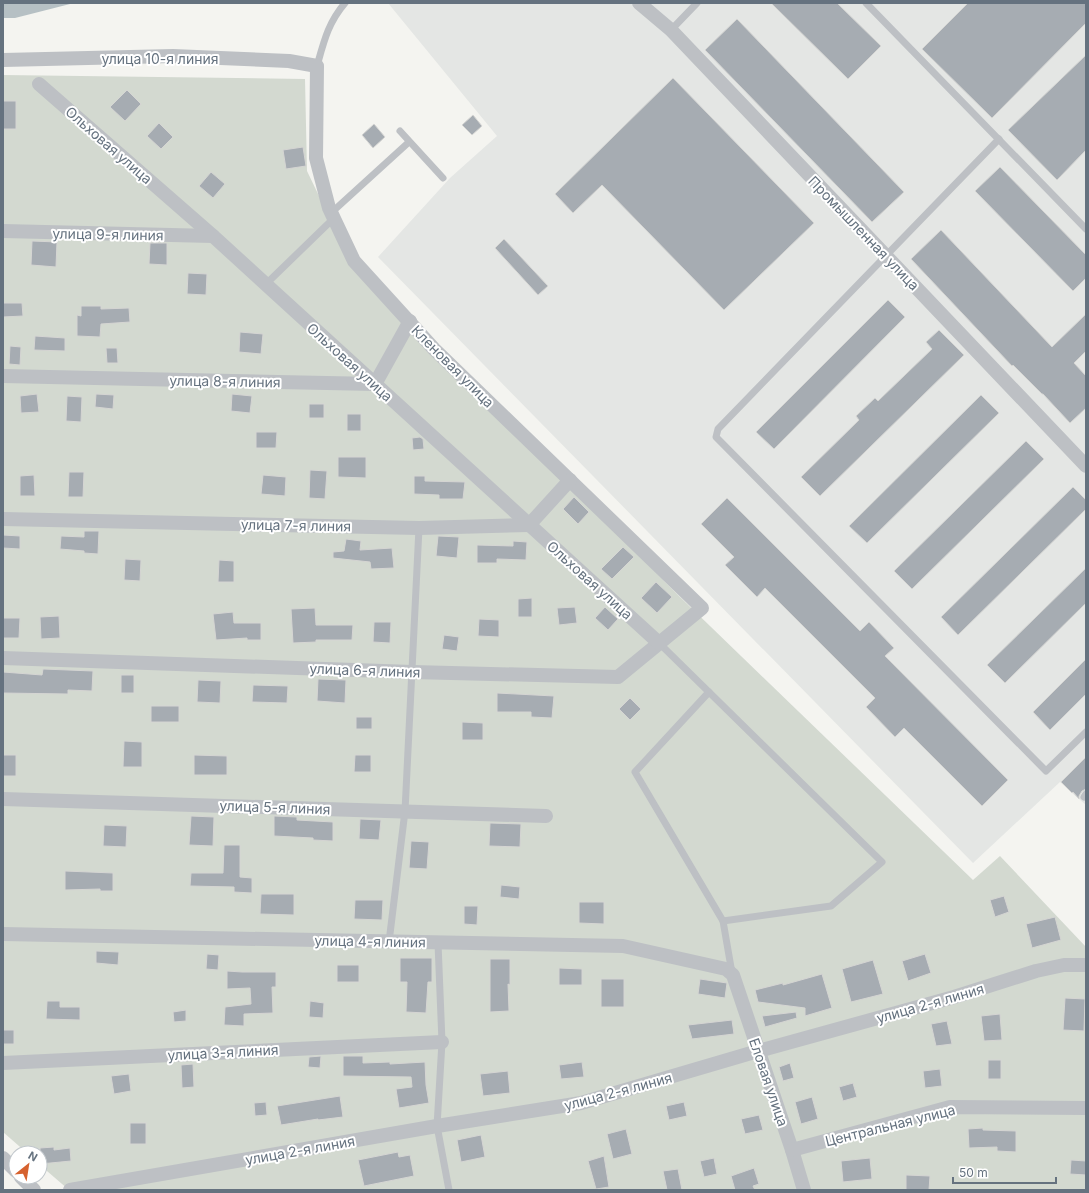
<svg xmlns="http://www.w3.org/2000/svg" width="1089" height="1193" font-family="Inter,sans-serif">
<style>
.built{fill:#e4e6e4}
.green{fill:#d3d9d0}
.water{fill:#b6c0c4}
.building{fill:#a6acb2;stroke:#d5d5d3}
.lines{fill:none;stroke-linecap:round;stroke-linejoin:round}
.service{stroke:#bdc0c4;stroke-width:7}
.minor{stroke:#bdc0c4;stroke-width:14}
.labels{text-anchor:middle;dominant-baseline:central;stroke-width:4;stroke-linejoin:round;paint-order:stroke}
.street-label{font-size:14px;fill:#65727f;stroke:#fff}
</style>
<rect width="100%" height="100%" fill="#f4f4f0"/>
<path class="built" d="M388 3H1086V805L1072 793 1060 782 973 863 378 257 450 178 497 136Z"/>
<path class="green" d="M3 75 305 79 307 171 344 248 417 330 680 597 973 880 1000 856 1086 947V1190H69L40 1165V1153H27L3 1132Z"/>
<path class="water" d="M3 3H74L15 18H3Z"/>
<g class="building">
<path d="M771 3H837L881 46 848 79Z"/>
<path d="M968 3H1086V23L992 118 922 49Z"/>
<path d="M737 19 904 192 872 222 705 50Z"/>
<path d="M1086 55V150L1057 180 1008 130Z"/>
<path d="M673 78 814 223 724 310 602 185 573 213 555 194Z"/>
<path d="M127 90 141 104 125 121 110 107Z"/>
<rect x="3" y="101" width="13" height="28"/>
<path d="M473 115 482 126 472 135 462 125Z"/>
<path d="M159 123 173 137 161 149 147 136Z"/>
<path d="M374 124 385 137 373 148 362 135Z"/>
<path d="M303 147 306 166 286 169 283 150Z"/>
<path d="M1000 167 1086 255V278L1073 291 975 191Z"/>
<path d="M211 172 225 184 213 198 199 186Z"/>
<path d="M941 230 1052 347 1086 314V351L1074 363 1086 376V408L1070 423 1043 394H1042L1013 365 1012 366 911 259Z"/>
<path d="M504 239 548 286 538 295 495 248Z"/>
<path d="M32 241 57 242 56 267 31 265Z"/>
<path d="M150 243H167V265L149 264Z"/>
<path d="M188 273 207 274 206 295 187 294Z"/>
<path d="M888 300 905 317 774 449 756 432Z"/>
<path d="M3 303H22L23 316 3 317Z"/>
<path d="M81 306H101V309L129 308 130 322 101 324 100 337 77 336V315L81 316Z"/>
<path d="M939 330 964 355 820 496 801 477 859 420 856 416 875 398 878 401 932 349 926 342Z"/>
<path d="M240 332 263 334 261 354 239 352Z"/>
<path d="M35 336 65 338V351L34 350Z"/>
<path d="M10 346 21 347 20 365 9 364Z"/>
<path d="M106 348H117L118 363H107Z"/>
<path d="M37 394 39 412 21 413 20 396Z"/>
<path d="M96 394 114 395 113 409 95 407Z"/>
<path d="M232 394 252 396 250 413 231 411Z"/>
<path d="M981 395 999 413 867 543 849 526Z"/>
<path d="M67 396 82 397 81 422 66 421Z"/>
<rect x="309" y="404" width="15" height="14"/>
<rect x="347" y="414" width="14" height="17"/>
<path d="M256 432H277L276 448H256Z"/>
<path d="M420 437 423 439 424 449 413 450 412 438Z"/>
<path d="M1026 441 1044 459 912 589 894 571Z"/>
<path d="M338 457H366V478L338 477Z"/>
<path d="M310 470 327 471 325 499 309 498Z"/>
<path d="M69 472H84L83 497H68Z"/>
<path d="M34 475 35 496H20V476Z"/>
<path d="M263 475 286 477 285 496 261 494Z"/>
<path d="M414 476H425V481L465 482 463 499H439V495L414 494Z"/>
<path d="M1073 487 1086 500V509L958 635 941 617Z"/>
<path d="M574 497 589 512 578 524 563 509Z"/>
<path d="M727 498 860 631 869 622 894 648 885 656 1008 780 982 806 904 728 895 737 866 707 875 698 765 588 757 597 725 565 734 557 701 524Z"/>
<path d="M84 531H99L98 554 84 553V551L60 549 61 536 84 537Z"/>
<path d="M3 535 20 536V549L3 548Z"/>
<path d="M438 536 459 537 457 558 436 556Z"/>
<path d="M346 539 361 541 360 550 392 548 394 568 371 569 370 562 333 558V552L344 551Z"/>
<path d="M513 541 527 542 526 560 497 559V563H477V545L513 546Z"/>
<path d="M623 547 634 557 612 579 601 569Z"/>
<path d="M125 559 141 560 140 581 124 580Z"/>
<path d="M219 560 234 561V582H218Z"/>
<path d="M1086 568V603L1005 683 987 665Z"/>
<path d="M656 582 672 597 657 613 641 598Z"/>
<path d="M532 598V617H518V599Z"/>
<path d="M575 607 577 623 559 625 557 608Z"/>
<path d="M605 607 618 619 608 630 595 618Z"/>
<path d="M315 608 316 625H353L352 640H316V642L293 643 291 609Z"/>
<path d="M233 612 234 623H261V640H247V638L216 640 213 614Z"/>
<path d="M59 616 60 638 41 639 40 617Z"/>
<path d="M3 618H20L19 638H3Z"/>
<path d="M479 619 499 620V637L478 636Z"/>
<path d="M374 622H391L390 643 373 642Z"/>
<path d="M444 635 459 637 457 651 442 649Z"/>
<path d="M1086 659V694L1050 730 1033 712Z"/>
<path d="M43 669 93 671 92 691 68 690V694L3 693V672L42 675Z"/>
<rect x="121" y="675" width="13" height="18"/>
<path d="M318 679 346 680 345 703 317 701Z"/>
<path d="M198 680 221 681 220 703 197 702Z"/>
<path d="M253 685 288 686 287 703 252 702Z"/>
<path d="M497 693 554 696 552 718 531 717V712H497Z"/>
<path d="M630 698 641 709 630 720 619 709Z"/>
<rect x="151" y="706" width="28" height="16"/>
<rect x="356" y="717" width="16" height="12"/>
<path d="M462 722 483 723V740H462Z"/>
<path d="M124 741 142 742V767H123Z"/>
<rect x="3" y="755" width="13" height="21"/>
<path d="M194 755 227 756V775H194Z"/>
<path d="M355 755H371V772H354Z"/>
<path d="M1086 757V789L1082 791 1079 796V799L1073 792 1072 793 1061 782Z"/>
<path d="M191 816 214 817 213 846 189 845Z"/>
<path d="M274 816 297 817V820L333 822V841L313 840V838L274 836Z"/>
<path d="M360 819 381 820 379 840 359 839Z"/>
<path d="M490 823 521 824 520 847 489 846Z"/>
<path d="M104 825 127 826 126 847 103 846Z"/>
<path d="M411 841 429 842 427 869 409 868Z"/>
<path d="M224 845H240V877L252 878V893L234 892V887L190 886 191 873H223Z"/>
<path d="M65 871 113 873V891H100V889L65 890Z"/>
<path d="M501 885 520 887 519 899 500 897Z"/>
<path d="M261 894H294V915L260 914Z"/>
<path d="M1004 896 1009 912 995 917 990 900Z"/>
<path d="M355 900H383L382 920 354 919Z"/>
<path d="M579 902H604V924L579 923Z"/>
<path d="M464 906H478L477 925 464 924Z"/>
<path d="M1055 917 1061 940 1032 948 1026 924Z"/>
<path d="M96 951 119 952 118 965 96 963Z"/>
<path d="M207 954 219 955 218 970 206 969Z"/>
<path d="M925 954 931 973 908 981 902 961Z"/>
<path d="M400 958H432V982H428L426 1013 406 1012 407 982H400Z"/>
<path d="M490 959H510V985L508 984 509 1011 490 1012Z"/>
<path d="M873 960 883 994 851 1002 842 969Z"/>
<rect x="337" y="965" width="22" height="17"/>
<path d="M559 968 582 969V985H559Z"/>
<path d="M227 971 242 972H276V987H272L273 1013 244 1014V1026L224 1025 225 1007 251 1004 250 988 227 989Z"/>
<path d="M822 974 832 1008 805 1016V1008L758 1002 755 990 783 983V985Z"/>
<rect x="601" y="979" width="23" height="28"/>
<path d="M700 979 727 983 725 998 698 994Z"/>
<path d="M1065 998 1085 999 1084 1031 1063 1030Z"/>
<path d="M47 1001H60V1007H80V1020L46 1019Z"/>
<path d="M310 1001 324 1003 323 1018 309 1017Z"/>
<path d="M186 1010V1021L174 1022 173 1012Z"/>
<path d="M796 1012 797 1018 765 1027 762 1016Z"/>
<path d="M1000 1014 1002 1040 984 1041 981 1016Z"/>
<path d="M732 1020 734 1034 692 1039 688 1025Z"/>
<path d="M947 1021 952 1044 936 1046 931 1024Z"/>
<rect x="3" y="1030" width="11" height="14"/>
<path d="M321 1056 320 1068 308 1067 309 1057Z"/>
<path d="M343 1056H363V1063L390 1062V1064L425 1062 426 1085 429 1103 399 1108 396 1089 412 1087 411 1077 343 1076Z"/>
<rect x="988" y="1060" width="13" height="19"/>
<path d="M582 1062 584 1077 561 1079 559 1065Z"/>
<path d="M790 1063 794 1078 783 1081 779 1067Z"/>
<path d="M193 1064 194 1087 182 1088 181 1065Z"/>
<path d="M940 1069 942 1086 925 1088 923 1071Z"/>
<path d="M508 1071 510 1093 483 1096 480 1074Z"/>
<path d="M129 1074 131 1091 114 1094 111 1076Z"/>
<path d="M853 1083 857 1097 843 1101 839 1087Z"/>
<path d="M340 1096 343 1117 318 1120V1119L281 1125 277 1106Z"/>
<path d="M812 1097 818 1119 801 1124 795 1102Z"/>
<path d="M266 1102 267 1115 255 1116 254 1103Z"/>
<path d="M684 1102 687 1116 669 1120 666 1106Z"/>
<path d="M759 1115 763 1130 745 1134 741 1119Z"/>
<rect x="130" y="1123" width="16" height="21"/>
<path d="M983 1128V1130L1016 1131V1152L997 1151V1147L969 1148 968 1129Z"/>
<path d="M626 1129 632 1154 613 1159 607 1134Z"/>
<path d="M481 1135 485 1157 461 1162 457 1140Z"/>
<path d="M54 1147V1150L70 1148 71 1161 40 1164V1148Z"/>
<path d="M398 1152 399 1157 410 1155 414 1176 364 1186 358 1160Z"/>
<path d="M604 1156 609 1187 596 1189 588 1161Z"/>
<path d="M714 1158 717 1174 704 1177 700 1161Z"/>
<path d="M870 1158 872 1179 843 1182 841 1161Z"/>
<path d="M1071 1160 1086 1161V1175L1070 1174Z"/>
<path d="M754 1168 759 1184 753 1186 755 1190H735L731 1176Z"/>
<path d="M678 1169 682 1190H667L663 1171Z"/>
<path d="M906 1175 930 1176 929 1190H906Z"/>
</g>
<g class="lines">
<g class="service">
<path d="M866 3 1086 229"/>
<path d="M671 30 697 3"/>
<path d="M317 66C324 41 328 23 345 3"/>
<path d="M400 131 443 178"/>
<path d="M999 139 718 429 716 437 1046 771 1086 732"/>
<path d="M331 213 409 142"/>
<path d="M266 284 333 219"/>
<path d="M659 643 882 862 831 906 723 921 732 973"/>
<path d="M709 692 635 772 723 921"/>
<path d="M1084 797 1086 794"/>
<path d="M389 942 405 811 419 528"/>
<path d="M438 943 442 1042 437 1126 449 1190"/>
</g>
<g class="minor">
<path d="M639 3 671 30 1086 466"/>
<path d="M3 60 173 56 289 61 317 66 316 158 329 208 354 261 434 349 702 608 618 677 412 672 3 658"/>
<path d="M39 84 213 236 659 643"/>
<path d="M3 231 213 236"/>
<path d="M3 376 375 384 410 321"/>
<path d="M3 519 419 528 529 525 570 480"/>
<path d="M3 799 546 816"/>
<path d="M3 934 623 946 726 969 733 975 792 1150 804 1190"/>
<path d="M3 1063 442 1042"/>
<path d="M792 1150 950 1107 1086 1108"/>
<path d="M3 1158 16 1171"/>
<path d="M21 1177 34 1190"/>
<path d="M70 1190 437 1126 581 1103 758 1051 954 997 1036 971 1064 965H1086"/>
</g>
</g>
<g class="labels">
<g class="street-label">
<text x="160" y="58">улица 10-я линия</text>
<text transform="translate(109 145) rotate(41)">Ольховая улица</text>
<text transform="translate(864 233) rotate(46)">Промышленная улица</text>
<text transform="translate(108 234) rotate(1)">улица 9-я линия</text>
<text transform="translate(350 362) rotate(42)">Ольховая улица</text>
<text transform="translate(453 366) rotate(45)">Кленовая улица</text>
<text transform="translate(225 381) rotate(1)">улица 8-я линия</text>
<text transform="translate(296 525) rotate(1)">улица 7-я линия</text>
<text transform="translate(590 580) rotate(42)">Ольховая улица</text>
<text transform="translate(365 670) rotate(2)">улица 6-я линия</text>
<text transform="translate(275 807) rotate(2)">улица 5-я линия</text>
<text transform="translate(370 941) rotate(1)">улица 4-я линия</text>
<text transform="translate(930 1003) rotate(-16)">улица 2-я линия</text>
<text transform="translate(223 1052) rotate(-3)">улица 3-я линия</text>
<text transform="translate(769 1082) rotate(71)">Еловая улица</text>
<text transform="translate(618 1091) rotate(-15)">улица 2-я линия</text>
<text transform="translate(890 1125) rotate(-14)">Центральная улица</text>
<text transform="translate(300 1150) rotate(-10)">улица 2-я линия</text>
</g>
</g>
<rect width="1089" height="1193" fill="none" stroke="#65727f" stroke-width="8"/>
<g transform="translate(28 1165) rotate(30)"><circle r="19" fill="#ffffff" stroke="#c1c7cc"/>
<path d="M0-3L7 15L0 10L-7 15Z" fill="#d6622f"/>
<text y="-6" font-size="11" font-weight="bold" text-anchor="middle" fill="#65727f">N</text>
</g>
<path d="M953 1177v6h103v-6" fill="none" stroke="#65727f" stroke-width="2"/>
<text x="959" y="1177" font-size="12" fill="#65727f" stroke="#ffffff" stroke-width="3" paint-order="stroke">50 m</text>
</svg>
